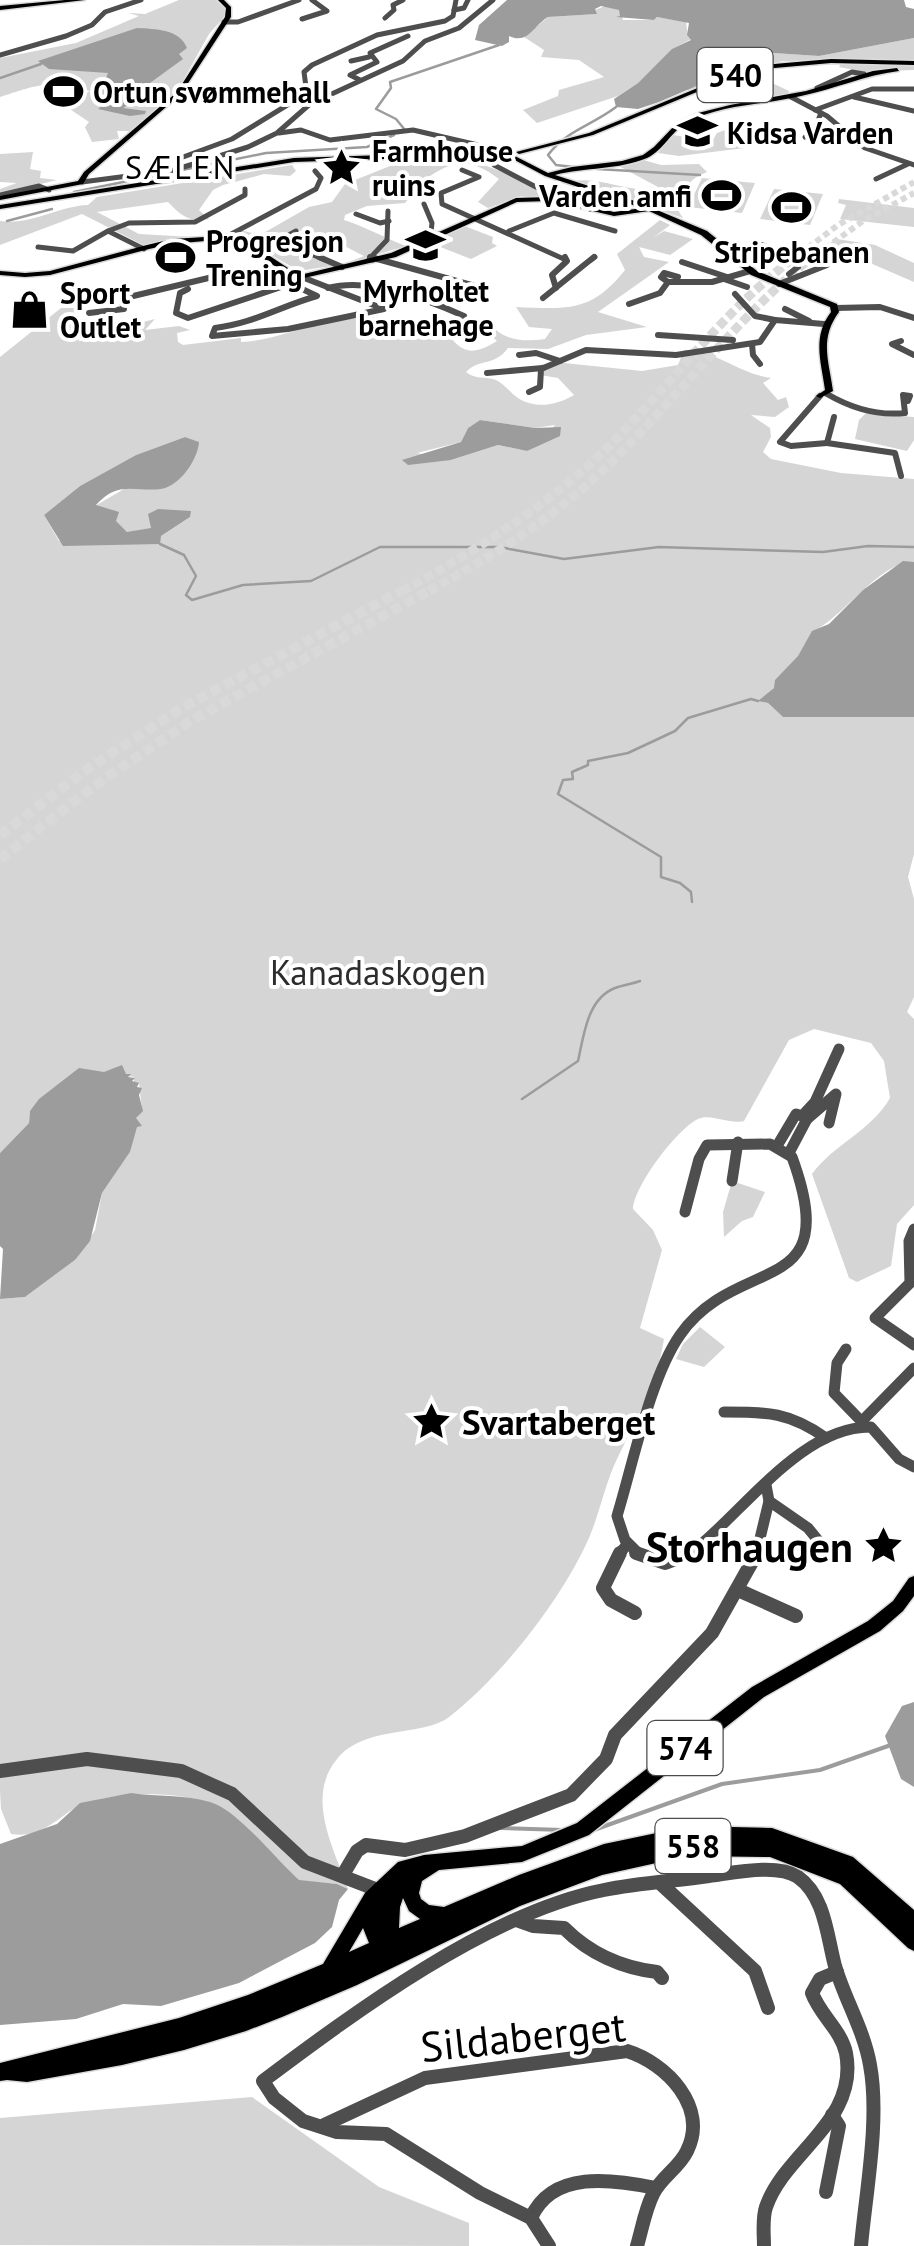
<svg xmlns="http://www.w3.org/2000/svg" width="914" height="2246" font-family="'PT Sans',sans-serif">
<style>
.green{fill:#d5d5d5;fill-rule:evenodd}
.water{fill:#9c9c9c}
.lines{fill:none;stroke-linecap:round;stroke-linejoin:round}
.stream-far1{stroke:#9c9c9c;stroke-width:2.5}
.stream{stroke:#9c9c9c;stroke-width:4}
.major-tunnel-far2{stroke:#d9d9d9;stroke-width:6;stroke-dasharray:6 4;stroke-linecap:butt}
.major-tunnel-far1{stroke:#d9d9d9;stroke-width:9;stroke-dasharray:9 4;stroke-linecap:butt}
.major-tunnel{stroke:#d9d9d9;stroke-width:10;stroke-dasharray:10 5;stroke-linecap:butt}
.major-casing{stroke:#dbdbdb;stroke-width:3}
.minor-far3{stroke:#4e4e4e;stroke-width:5}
.minor-far2{stroke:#4e4e4e;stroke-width:6}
.minor-far1{stroke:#4e4e4e;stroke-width:11}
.minor{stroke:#4e4e4e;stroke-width:14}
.major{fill:#000;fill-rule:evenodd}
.labels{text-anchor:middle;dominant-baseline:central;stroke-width:8;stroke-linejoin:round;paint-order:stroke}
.far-poi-label{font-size:30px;font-weight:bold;fill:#000;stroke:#fff;text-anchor:start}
.shield{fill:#fff;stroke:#4c4c4c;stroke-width:2.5}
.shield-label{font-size:32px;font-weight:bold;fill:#000}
.far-quarter-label{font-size:32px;letter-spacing:2.5px;fill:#000;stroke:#fff}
.park-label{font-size:35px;fill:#2c2c2c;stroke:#fff}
.poi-label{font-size:35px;font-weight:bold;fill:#000;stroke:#fff;text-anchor:start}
.near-poi-label{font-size:42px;font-weight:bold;fill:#000;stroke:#fff;text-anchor:end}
.near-street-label{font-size:42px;fill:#000;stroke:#fff}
</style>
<rect width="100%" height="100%" fill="#fff"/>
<g class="green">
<path d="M179 0H216L225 8 226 15 209 34 176 93 135 131H117L119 139 92 142 85 127 89 122 52 97 78 98 90 91C46 81 43 83 0 97V58L76 43 139 16 128 13 145 14Z"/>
<path d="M605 6 621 10 623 20H654L657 17 686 22 688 37 693 38 673 49 638 83 618 96 537 123 523 110 558 96 559 90 604 77 579 60 541 57 544 50 524 37 548 17 597 14 595 10Z"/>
<path d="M914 38V70L864 72 839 67 841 63 837 60 782 61 754 69 770 82 789 91 787 95 737 104 684 89 736 69 757 52 819 56Z"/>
<path d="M728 129 740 135 734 139 745 148 679 156 658 153 672 135 713 140 717 133Z"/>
<path d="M33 152 30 169 41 171 40 178 57 180 0 194V189L17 183 0 182V154Z"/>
<path d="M474 156 471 160 590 206 521 196 488 208 478 202 499 179C456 146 440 173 404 192L409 198 405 203 367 206 345 215 344 220C368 228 385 238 406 246L344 264 364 256C325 237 313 221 268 238L337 265 299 271 254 245 226 238 240 230 260 235 309 207 332 202 345 184 405 160Z"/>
<path d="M640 159 661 165 699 164 707 172C684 181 685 191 679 212L683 218 574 181C604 176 629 195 658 187L617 165Z"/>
<path d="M292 165 296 171 290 176 264 174 223 185 213 190 199 210 209 219C190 223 180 215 168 202L97 212 139 234 192 237 145 246 82 214 0 245V221C30 226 58 206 88 205L97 197Z"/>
<path d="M702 178 755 183 742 213 688 207Z"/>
<path d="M774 189 823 194 810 225 760 219Z"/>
<path d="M839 199 914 208V227L840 219 846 205 838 203Z"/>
<path d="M660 220 670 225 653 238 664 231 693 239 670 255 639 247 644 257 669 262 598 312 647 327 586 335 548 349 508 348C494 367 479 358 466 372 476 380 484 376 496 380 503 383 509 391 514 395 532 410 556 406 574 395L558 378 540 375V365L554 362 642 371 678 365 684 350C718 351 737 373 771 378L763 383 778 400 786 397 789 407 775 417 751 415 770 428 771 437 763 452 771 459 841 473 914 479V562C881 560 843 618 812 632 804 650 774 694 759 701L768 703 783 717H914V854L908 877 914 899V997L907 1012 914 1019V1205L897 1224 891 1266 857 1282 849 1278 812 1174C834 1144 871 1131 890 1098L884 1061 871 1043 814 1029 789 1040 744 1121C729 1125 711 1113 698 1119 677 1129 634 1186 633 1209L653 1230 662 1250 640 1328 664 1339C657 1383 636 1420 617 1459 605 1484 600 1512 589 1538 562 1599 502 1676 449 1717 423 1737 364 1725 337 1759 305 1798 334 1848 348 1889L337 1884 299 1881 226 1810C191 1789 101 1788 67 1813 50 1826 34 1838 11 1834L1 1809 0 1791V1299L25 1297 75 1260 95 1230 102 1193 130 1152 136 1118 142 1110 139 1083H134V1077L127 1076 120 1066 30 1111 29 1123 0 1153V357L61 308H78L71 317 79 322 101 326 78 334 79 341H103L135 332V324L155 319 145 330 179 326 190 330 177 333 178 342 183 345 241 338V342C273 341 302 326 333 321 377 314 408 319 451 322L445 330C461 353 471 357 497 341L482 328 489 322C502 341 524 342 545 339L552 329 529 327 516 307C567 309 591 313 625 270L617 254ZM480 420 535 428 555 425 538 445 527 451 498 445 451 460 417 453 461 442 468 428ZM185 437 198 442 162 489 129 486 95 506 127 532 141 533 190 517 161 536 59 541 44 515 80 486 136 455Z"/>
<path d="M462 225 493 237 492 243 497 246 471 259 430 243 412 249Z"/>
<path d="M837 239 875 245 914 263V282L833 247 830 243Z"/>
<path d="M866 413 914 417V440L907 451 855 439 859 420Z"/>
<path d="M732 1181 765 1192 753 1217 742 1221 724 1237 723 1212Z"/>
<path d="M700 1327 725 1347 704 1367 676 1359 683 1344Z"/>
<path d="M252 2097 379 2187 469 2223V2246L0 2245V2118Z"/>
</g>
<g class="water">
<path d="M507 0H904L906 7 914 9V38L819 56 757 52 736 69 659 102 638 109 616 107 614 99 638 83 672 49 691 40 687 35 689 23 657 17 654 20 616 17 620 16 619 10 601 6 595 9 597 14 548 17C534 25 528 45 509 36V42L502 46 475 40 479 25Z"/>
<path d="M137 28C155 29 180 29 187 48L179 54 183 59 150 83V92L123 108 146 111 145 114 130 116 98 109 103 105 102 88 108 73 49 69 38 61Z"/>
<path d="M480 420 535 428 561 427 560 436 527 451 498 445 451 460 408 465 402 460 461 442 468 428Z"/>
<path d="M185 437 199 442C198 459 180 486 161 489 135 492 118 480 96 505L119 512 116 521 127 532 151 528 148 514 158 509 191 511 190 517 161 536 160 544 63 546 44 515 80 486 136 455Z"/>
<path d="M903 561 914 562V717H783L768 703 758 701 774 688 775 680 798 656 812 631 829 624 863 590Z"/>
<path d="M122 1065 126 1074H131L128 1077 135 1078 132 1081 139 1083 137 1087 142 1088 139 1095 143 1111 136 1118 142 1126 137 1127 130 1152 102 1193 90 1241 75 1260 25 1297 0 1299 3 1249 0 1246V1153L29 1123 30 1111 39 1099 79 1068 104 1072Z"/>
<path d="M914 1702V1787L901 1779 885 1736 902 1706Z"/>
<path d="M131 1793C157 1797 183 1794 210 1802 238 1810 276 1860 299 1880L337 1884 348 1889 339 1900 332 1927 315 1943 239 1983 161 2006 123 2004 76 2019 0 2025V1844L57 1824 80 1803Z"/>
</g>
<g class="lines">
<g class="stream-far1">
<path d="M0 78 41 64"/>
<path d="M405 130 396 119 376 109 391 88 390 82 499 45"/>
<path d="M574 167 556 165 548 155C567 130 591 126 616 107"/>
<path d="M597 169 700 175"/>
<path d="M74 192 266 153 367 147 394 135"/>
<path d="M7 221 52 209"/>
<path d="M160 544 184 555 196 576 186 595 192 600 243 585 311 581 380 547H499L564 559 659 547 823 552 868 546 914 547"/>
<path d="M692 902 691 892 680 883 661 877V857L558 794 563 780 573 779 572 772 588 765V761L628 753 675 731 688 718 751 699 758 701"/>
<path d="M522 1099 578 1061C584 1035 587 999 615 988 623 985 632 984 640 981"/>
</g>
<g class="stream">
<path d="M501 1828 563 1830"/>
<path d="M591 1831 722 1784 820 1770 888 1746"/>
</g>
<g class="major-tunnel-far2">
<path d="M792 260 838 225 914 182"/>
<path d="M809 260 863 221 914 193"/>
</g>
<g class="major-tunnel-far1">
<path d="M402 591C478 550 558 499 619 436 679 374 725 310 795 257"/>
<path d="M429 591C490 558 548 521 599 474 673 405 732 322 812 257"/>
</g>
<g class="major-tunnel">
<path d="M0 835 86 770 180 709 407 588"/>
<path d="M0 859 94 786 192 720 434 588"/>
</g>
<defs>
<g id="major">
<path d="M65 0H85L0 10V6Z"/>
<path d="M218 0H224L231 7V17L181 94 89 174 83 184 0 200V196L78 181 84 172 177 92 225 17 226 8Z"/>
<path d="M831 59 914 61V65L831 63 763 69 733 77 593 135 519 154 516 152 589 133 729 75 763 65Z"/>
<path d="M897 68 899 71C865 75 835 89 801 96 764 105 722 104 688 122 671 131 664 150 647 158 619 170 585 167 555 175L638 202 707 231 757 271 837 304 839 312C819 339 829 361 833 391L820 398 816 396 825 390C821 361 812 337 831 312L830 307 751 275 701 235 649 211 614 216 550 201 517 202 396 257 304 278 282 271 248 248 228 243 205 241 172 244 149 249 50 275 25 277 0 275V271L25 273 50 271 147 245 172 239 205 237 228 238 253 245 288 268 304 274 391 253 516 198 550 197 614 212 642 208 545 176 505 155 294 162 0 209V205L294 158 505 151 548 173 572 167 622 161 643 155 654 147 678 122 698 113 730 105 806 91 873 71Z"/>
<path d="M914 1576V1596L903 1611 880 1631 764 1697 589 1835 522 1862 439 1870 422 1881 419 1893 421 1899 429 1905 444 1907 519 1875 604 1844 690 1826 772 1828 853 1857 914 1910V1951L908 1948 840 1884 770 1857 688 1856 602 1875 520 1906 357 1985 282 2017 246 2031 184 2050 122 2065 27 2082 7 2080 0 2081V2063L179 2018 248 1995 323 1964 365 1893 398 1862 424 1855 522 1846 577 1823 752 1687 868 1621 893 1601 909 1578ZM403 1898 409 1911 420 1919 399 1928 400 1907ZM363 1928 369 1943 349 1952Z"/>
</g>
</defs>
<use href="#major" class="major-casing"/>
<g class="minor-far3">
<path d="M454 10 464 8 468 0"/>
<path d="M385 18 394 10 393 5 403 0"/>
<path d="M302 19 327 11 312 0"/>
<path d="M224 22H238L299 0"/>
<path d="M0 55 66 36 92 25 105 12 141 0"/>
<path d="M351 61 369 57"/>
<path d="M360 80 350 75 377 62 370 53 408 36"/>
<path d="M817 88 852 72 864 74"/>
<path d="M791 97 827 116 865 148 914 165"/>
<path d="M854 97 914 111"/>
<path d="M815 110 872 89H914"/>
<path d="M279 133 301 130 330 140 413 130 478 145"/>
<path d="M805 137 815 128 821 113"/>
<path d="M494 165 536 187 595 206 590 209"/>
<path d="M181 168 175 160 232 139 302 96 306 87 304 72 312 65 377 35 445 21 453 16 456 0"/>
<path d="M462 170 479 177 441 193 442 204 566 260"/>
<path d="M876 179 908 164"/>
<path d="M82 182 174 170 248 147 277 133 310 104 403 61 425 41 459 28 493 0"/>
<path d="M0 195 39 186 49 190"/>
<path d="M424 204 432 223 431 232 438 234"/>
<path d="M356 214 380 223 389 221"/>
<path d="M509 231 554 213 615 231"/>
<path d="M220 240 316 189 321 178 315 171"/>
<path d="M759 244 817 260"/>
<path d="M38 247 73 251 108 231"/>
<path d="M144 249 108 231 129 223 195 222 245 195V189"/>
<path d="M260 251 296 231"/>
<path d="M311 254 325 260"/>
<path d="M373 260 369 259 387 240 388 211"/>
<path d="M591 260 595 257"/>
</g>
<g class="minor-far2">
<path d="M319 257 342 267"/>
<path d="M370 257 475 286"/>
<path d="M682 262 727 277"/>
<path d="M785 263 794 261 798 267 789 274"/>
<path d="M724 279 747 287"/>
<path d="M668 282 661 277 664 273 678 277"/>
<path d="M779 284 827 265 813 257"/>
<path d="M328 288C370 277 426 299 464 316L453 329 464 334"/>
<path d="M556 288 552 275 567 261 565 257"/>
<path d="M188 289 180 293 176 313 188 318 296 282"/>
<path d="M735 294 755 316 775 320"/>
<path d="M543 298 594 257"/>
<path d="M629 304 660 293 668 282H712L750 271"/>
<path d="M836 308 880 307 914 318"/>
<path d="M785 309 809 321"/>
<path d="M89 313 124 309 122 302 129 297 242 270 268 273 317 296C281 306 252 324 215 328L212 336 288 329 384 309 299 276"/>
<path d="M658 335 733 340"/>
<path d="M901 341 892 344 914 355"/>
<path d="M752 344 753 355 760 364"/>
<path d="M519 355 536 353 560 361"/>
<path d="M487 373 543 368"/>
<path d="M529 392 540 387 541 369 586 350 676 355 760 342 775 320 824 324"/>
<path d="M827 394C851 408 877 416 905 413L903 395 910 396 908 401"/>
<path d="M820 396 780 442 791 446 827 443"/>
<path d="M834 417 827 443 895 453 901 476"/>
</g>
<g class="minor-far1">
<path d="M807 1119 836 1094 829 1123"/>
<path d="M777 1146 796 1114 802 1116 815 1102 839 1049"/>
<path d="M789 1153 807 1119"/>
<path d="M732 1181 738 1142"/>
<path d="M914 1229 909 1241 910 1283 875 1318 914 1345"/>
<path d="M846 1349 837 1363 834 1393 864 1424"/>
<path d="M724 1412C768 1412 789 1412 826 1438"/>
<path d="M863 1420 914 1368"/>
<path d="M769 1501 808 1528 825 1549"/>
<path d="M618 1555 626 1546"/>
<path d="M640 1555 625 1540 617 1516C633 1464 650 1378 680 1335 738 1252 845 1302 792 1157L770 1144 707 1145 699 1159 685 1212"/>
<path d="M688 1555C741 1516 800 1426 871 1427L899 1459 914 1467"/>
<path d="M756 1555 769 1501 766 1485"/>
</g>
<g class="minor">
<path d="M620 1553 603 1588 611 1600 635 1613"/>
<path d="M636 1553 665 1563 692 1553"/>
<path d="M738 1590 796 1616"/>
<path d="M0 1771 87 1759 181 1771 232 1794 305 1862 383 1892"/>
<path d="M344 1873 357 1851 366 1845 405 1850 465 1836 571 1795 606 1759 615 1735 712 1633 757 1553"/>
<path d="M660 1883 755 1971 768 2008"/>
<path d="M516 1920 533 1926 564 1928C589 1953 622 1968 657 1972L662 1978"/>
<path d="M324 2125 425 2078 627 2051C666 2063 709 2107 687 2151 679 2168 661 2177 653 2194 645 2210 642 2229 637 2246"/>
<path d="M826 2192 839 2126 832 2115"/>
<path d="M531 2218C552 2170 612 2179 656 2188"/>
<path d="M549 2246 531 2218 480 2193 386 2134 337 2132 303 2121 274 2098 263 2081C355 2012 490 1912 604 1890 638 1883 674 1881 709 1876 733 1873 777 1863 798 1877 825 1896 827 1936 835 1966 845 2000 864 2030 870 2065 880 2119 866 2191 861 2246"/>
<path d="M764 2246C764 2234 762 2219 766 2207 785 2152 859 2121 846 2053 841 2030 820 2015 812 1993L820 1979 837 1972"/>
</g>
<use href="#major" class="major"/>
</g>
<defs>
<symbol id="stadium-bare" viewBox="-9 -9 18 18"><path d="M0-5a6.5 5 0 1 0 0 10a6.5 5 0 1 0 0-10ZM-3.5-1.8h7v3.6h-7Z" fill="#000" stroke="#fff" stroke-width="2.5" paint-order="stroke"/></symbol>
<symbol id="school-bare" viewBox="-9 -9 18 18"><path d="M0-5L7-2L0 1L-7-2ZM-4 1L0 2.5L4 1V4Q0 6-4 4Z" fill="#000" stroke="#fff" stroke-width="2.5" paint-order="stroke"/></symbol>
<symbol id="sight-bare" viewBox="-9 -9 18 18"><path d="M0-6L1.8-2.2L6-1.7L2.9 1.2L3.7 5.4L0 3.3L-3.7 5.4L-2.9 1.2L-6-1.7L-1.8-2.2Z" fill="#000" stroke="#fff" stroke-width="2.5" paint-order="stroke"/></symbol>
<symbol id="shop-bare" viewBox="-9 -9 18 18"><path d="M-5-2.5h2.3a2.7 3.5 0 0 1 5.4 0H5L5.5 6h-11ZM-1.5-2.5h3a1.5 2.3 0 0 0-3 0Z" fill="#000" stroke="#fff" stroke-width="2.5" paint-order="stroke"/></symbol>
</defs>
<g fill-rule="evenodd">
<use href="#stadium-bare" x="36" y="64" width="55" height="55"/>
<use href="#school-bare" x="670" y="104" width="55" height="55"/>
<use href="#sight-bare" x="314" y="140" width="55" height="55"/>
<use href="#stadium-bare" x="694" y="168" width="55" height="55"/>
<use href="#stadium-bare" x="764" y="180" width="55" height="55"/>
<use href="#school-bare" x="398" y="218" width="55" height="55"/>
<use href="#stadium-bare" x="148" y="230" width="55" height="55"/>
<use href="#shop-bare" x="2" y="282" width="55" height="55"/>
<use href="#sight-bare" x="404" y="1394" width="55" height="55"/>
<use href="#sight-bare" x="856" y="1518" width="55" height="55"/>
</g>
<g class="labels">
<g class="far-poi-label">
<text x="93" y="91">Ortun svømmehall</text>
<text x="727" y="132">Kidsa Varden</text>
<text x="372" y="150">Farmhouse<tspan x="372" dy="34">ruins</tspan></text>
<text x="692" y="195" text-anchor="end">Varden amfi</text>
<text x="206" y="240">Progresjon<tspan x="206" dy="34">Trening</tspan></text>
<text x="792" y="251" text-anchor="middle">Stripebanen</text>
<text x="426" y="290" text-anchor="middle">Myrholtet<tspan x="426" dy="34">barnehage</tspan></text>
<text x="60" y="292">Sport<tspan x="60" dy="34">Outlet</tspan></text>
</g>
<g class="shield">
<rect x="697.5" y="48" width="75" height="54" rx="8"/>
<rect x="647.5" y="1721" width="75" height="54" rx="8"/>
<rect x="655.5" y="1819" width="75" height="54" rx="8"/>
</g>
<g class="shield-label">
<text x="735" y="75">540</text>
<text x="685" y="1748">574</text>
<text x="693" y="1846">558</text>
</g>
<g class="far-quarter-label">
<text x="181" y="167">SÆLEN</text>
</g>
<g class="park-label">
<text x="378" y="972">Kanadaskogen</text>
</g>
<g class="poi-label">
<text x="462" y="1422">Svartaberget</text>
</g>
<g class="near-poi-label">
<text x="853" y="1546">Storhaugen</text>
</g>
<g class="near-street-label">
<text transform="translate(523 2036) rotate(-6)">Sildaberget</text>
</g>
</g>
</svg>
